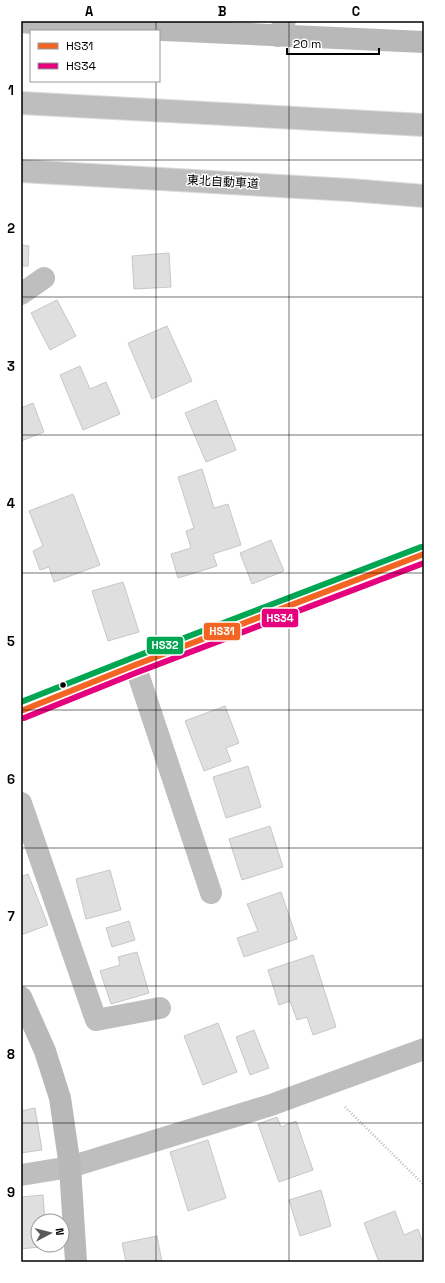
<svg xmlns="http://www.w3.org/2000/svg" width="445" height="1283" font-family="'Space Grotesk','Noto Sans JP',sans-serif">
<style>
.building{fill:#dfdfdf;stroke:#c7c7c7}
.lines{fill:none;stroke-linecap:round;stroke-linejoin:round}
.highway-casing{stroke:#dbdbdb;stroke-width:24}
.path{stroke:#b9b9b9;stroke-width:2.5;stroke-dasharray:1 2;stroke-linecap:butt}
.street{stroke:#bebebe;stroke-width:22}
.secondary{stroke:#b8b8b8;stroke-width:22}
.highway{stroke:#bebebe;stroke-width:22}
.bus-1-casing{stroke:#fff;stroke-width:9}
.bus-2-casing{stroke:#fff;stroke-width:9}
.bus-3-casing{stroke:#fff;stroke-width:9}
.bus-1{stroke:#f26522;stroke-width:6}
.bus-2{stroke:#e5007d;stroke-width:6}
.bus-3{stroke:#00a651;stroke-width:6}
.grid{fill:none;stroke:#000;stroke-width:1;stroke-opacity:0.55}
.bus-dot{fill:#000;stroke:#fff;stroke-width:1.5}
.labels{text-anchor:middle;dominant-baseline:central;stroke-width:3;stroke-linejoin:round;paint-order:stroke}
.street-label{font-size:12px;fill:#000;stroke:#fff}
.line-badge{stroke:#fff;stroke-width:1.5}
.badge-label{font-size:11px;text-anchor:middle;font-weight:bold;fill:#fff}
.neatline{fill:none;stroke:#000;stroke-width:1.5}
.grid-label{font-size:13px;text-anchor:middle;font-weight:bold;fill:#000}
</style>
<rect width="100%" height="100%" fill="#fff"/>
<g class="building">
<path d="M21 245 29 246 28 266H21Z"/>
<path d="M169 253 171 287 134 289 132 256Z"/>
<path d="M57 300 76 336 50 350 31 313Z"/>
<path d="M167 326 192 381 152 399 128 343Z"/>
<path d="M80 366 90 389 106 382 120 414 83 430 60 375Z"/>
<path d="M216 400 236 450 206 462 185 413Z"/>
<path d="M33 403 44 432 21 441V408Z"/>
<path d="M202 469 214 508 228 504 241 545 213 554 217 566 178 578 171 554 191 548 186 531 194 528 178 477Z"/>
<path d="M73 494 100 565 54 582 49 567 40 570 33 551 43 546 29 511Z"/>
<path d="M271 540 284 571 252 584 240 553Z"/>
<path d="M123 582 139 632 108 641 92 591Z"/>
<path d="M225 706 239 743 226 748 231 761 204 771 185 721Z"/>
<path d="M248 766 261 807 226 818 213 777Z"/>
<path d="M270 826 283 867 242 880 229 839Z"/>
<path d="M110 870 121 910 86 919 76 879Z"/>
<path d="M28 874 48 925 21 935V877Z"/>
<path d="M281 892 297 939 244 957 237 938 258 931 247 904Z"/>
<path d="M129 921 135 940 112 947 106 928Z"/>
<path d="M137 952 149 993 111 1004 100 971 120 965 118 957Z"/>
<path d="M313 955 336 1027 313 1035 307 1017 297 1020 290 1001 279 1005 268 970Z"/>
<path d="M218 1023 237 1072 203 1085 184 1036Z"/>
<path d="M254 1030 269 1068 250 1075 236 1037Z"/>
<path d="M35 1108 42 1150 21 1153V1111Z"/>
<path d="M277 1117 281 1127 296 1121 313 1170 279 1182 258 1124Z"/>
<path d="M208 1140 226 1198 188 1211 170 1152Z"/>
<path d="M321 1190 331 1226 300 1236 289 1200Z"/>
<path d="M43 1195 45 1221H38V1245H48V1246L21 1249V1197Z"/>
<path d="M395 1211 404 1235 418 1229 424 1245V1262H379L364 1223Z"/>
<path d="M157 1236 162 1262H126L122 1243Z"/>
</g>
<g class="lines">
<defs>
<g id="highway">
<path d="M21 103 424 125"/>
<path d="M21 171 350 190 424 196"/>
</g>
</defs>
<use href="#highway" class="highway-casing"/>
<path class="path" d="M345 1107 424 1185"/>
<g class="street">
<path d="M278 36 285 21"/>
<path d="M21 294 44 278"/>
<path d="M135 665 211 893"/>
<path d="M21 803 96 1020 160 1008"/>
<path d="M21 1175 70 1167 271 1105 424 1049"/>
</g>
<g class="secondary">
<path d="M21 22 54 25 424 42"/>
<path d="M21 711 135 665 424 554"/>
<path d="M21 997 45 1051 60 1098 70 1167 76 1262"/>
</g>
<use href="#highway" class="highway"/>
<defs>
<path id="bus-1" d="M21 711 135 665 424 554"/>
<path id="bus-2" d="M24 718 138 672 424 563"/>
<path id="bus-3" d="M21 702 132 658 421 547"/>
</defs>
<use href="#bus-1" class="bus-1-casing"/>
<use href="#bus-2" class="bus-2-casing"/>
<use href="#bus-3" class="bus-3-casing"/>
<use href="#bus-1" class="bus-1"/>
<use href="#bus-2" class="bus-2"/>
<use href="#bus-3" class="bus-3"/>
</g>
<path class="grid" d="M156 21V31M289 21V1262M156 81V1262M21 160H424M21 297H424M21 435H424M21 573H424M21 710H424M21 848H424M21 986H424M21 1123H424"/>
<circle class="bus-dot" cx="63" cy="685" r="3.5"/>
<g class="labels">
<g class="street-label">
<text transform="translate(223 182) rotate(3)">東北自動車道</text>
</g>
</g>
<g class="line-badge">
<rect x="261" y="608" width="38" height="20" rx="4" fill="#e5007d"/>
<rect x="203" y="622" width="38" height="19" rx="4" fill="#f26522"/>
<rect x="146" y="636" width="38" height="19" rx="4" fill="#00a651"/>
</g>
<g class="badge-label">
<text x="280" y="622">HS34</text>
<text x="222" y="635">HS31</text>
<text x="165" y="649">HS32</text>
</g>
<rect width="445" height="1283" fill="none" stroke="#ffffff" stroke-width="44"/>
<rect x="30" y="30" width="130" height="52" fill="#ffffff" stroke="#999999"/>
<rect x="38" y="43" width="20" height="6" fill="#f26522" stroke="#999999"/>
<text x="66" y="50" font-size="12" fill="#000000">HS31</text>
<rect x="38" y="63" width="20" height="6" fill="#e5007d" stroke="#999999"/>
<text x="66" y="70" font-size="12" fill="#000000">HS34</text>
<g transform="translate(50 1233) rotate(83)"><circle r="19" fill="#ffffff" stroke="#999999"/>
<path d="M0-3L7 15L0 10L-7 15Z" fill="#595959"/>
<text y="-6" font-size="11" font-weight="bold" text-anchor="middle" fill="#000000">N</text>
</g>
<path d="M287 48v6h92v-6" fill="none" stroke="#000000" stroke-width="2"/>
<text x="293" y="48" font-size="12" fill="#000000" stroke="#ffffff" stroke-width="3" paint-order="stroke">20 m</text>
<rect x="22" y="22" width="401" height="1239" class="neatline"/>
<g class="grid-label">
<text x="89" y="16">A</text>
<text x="222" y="16">B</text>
<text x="356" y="16">C</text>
<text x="11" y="95">1</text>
<text x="11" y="233">2</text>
<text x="11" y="371">3</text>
<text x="11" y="508">4</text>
<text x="11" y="646">5</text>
<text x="11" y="784">6</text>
<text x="11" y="921">7</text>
<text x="11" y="1059">8</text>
<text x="11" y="1197">9</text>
</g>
</svg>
